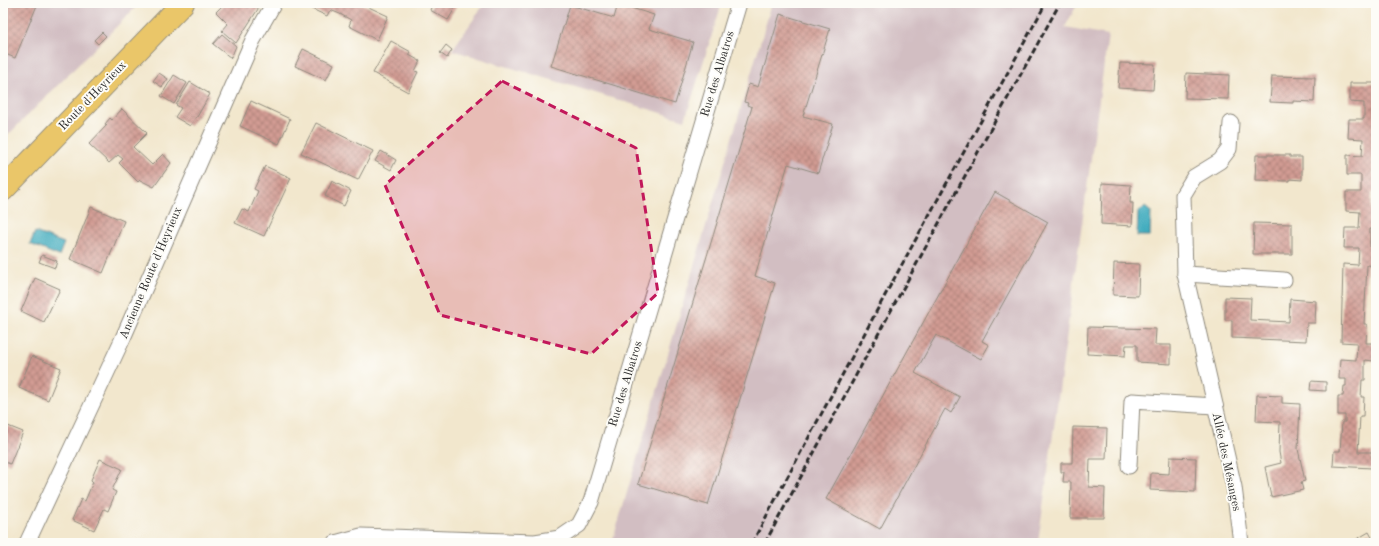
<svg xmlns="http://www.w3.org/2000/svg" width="1379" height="546" font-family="'Old Standard TT',serif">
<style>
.industrial{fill:#d2bec2}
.water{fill:#3eaabd;stroke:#346a74}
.building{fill:url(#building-cross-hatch)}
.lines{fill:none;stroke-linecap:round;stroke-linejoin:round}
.street-casing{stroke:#8e897c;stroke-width:17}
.primary-casing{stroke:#8e897c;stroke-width:24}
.street{stroke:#fff;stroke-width:15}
.primary{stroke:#eac669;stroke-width:22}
.rail{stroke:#2b2b2b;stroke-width:3;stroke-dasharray:6 3;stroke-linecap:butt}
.marked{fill:#c2185b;fill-opacity:0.2;stroke:#c2185b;stroke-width:3;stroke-dasharray:8 5;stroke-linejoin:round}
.labels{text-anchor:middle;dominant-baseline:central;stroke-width:4;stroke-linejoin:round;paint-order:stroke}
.street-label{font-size:12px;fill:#2b2b2b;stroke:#fdfcf7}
</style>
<defs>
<pattern id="building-cross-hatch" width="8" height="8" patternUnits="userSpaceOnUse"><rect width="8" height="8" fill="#d19b93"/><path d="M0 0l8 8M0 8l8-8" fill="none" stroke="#aa7f78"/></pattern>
</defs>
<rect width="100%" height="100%" fill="#fdfcf7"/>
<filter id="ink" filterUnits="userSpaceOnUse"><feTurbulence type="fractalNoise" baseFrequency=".025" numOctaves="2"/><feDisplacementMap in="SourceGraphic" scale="8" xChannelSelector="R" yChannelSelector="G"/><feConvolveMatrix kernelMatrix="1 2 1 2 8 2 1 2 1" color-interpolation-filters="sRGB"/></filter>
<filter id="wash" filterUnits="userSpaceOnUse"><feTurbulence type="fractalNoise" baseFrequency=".012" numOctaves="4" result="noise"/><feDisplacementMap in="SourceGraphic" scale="16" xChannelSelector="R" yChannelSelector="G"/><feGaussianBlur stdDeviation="0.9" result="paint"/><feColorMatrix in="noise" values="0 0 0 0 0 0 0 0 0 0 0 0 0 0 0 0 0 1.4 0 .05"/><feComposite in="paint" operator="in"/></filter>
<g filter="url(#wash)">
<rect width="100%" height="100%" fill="#f2e7cd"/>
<g class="industrial">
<path d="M3 3H140L3 140Z"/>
<path d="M485 3H722L685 120 452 50Z"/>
<path d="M772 3H1078L1065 27 1108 35 1038 543H612Z"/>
</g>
<g class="water">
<path d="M1145 207 1151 212 1150 236H1137L1138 212Z"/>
<path d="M35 232 64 243 59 256 30 244Z"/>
</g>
<g id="blocks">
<g class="building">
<path d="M3 3H38L15 58 3 53Z"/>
<path d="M221 3H262L236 43 222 31 228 24 216 12 223 5Z"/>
<path d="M304 3H360L388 16 377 40 349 26 351 20 340 14 330 10 327 16 303 5Z"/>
<path d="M433 3H458L448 20 430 10Z"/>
<path d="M985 3H995L994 6Z"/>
<path d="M618 4 654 15 649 29 693 42 675 104 551 66 570 5 614 18Z"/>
<path d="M780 14 830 29 803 116 833 124 818 173 788 164 755 276 775 283 708 505 638 484 752 107 747 105 748 103 744 102 749 84 758 87Z"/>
<path d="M102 32 106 36 98 44 94 40Z"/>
<path d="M222 34 236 46 231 58 213 44Z"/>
<path d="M391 41 411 52 409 55 420 61 415 71 418 72 408 92 373 73Z"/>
<path d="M446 45 452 50 447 58 440 53Z"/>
<path d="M303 49 334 64 326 80 295 66Z"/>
<path d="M1120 63 1155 64 1153 90 1118 88Z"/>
<path d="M159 73 168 79 162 87 153 81Z"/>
<path d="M1186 73 1229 75 1228 99 1185 98Z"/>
<path d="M174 75 187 83 174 104 161 96Z"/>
<path d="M1272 76 1315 77 1314 102 1293 101V103L1270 102Z"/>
<path d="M190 82 210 94 197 117H196L190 126 175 117 181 108 176 105Z"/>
<path d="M1350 83H1376V120H1375L1374 139H1376V156H1373V175H1376V193H1372L1371 211 1376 212V229H1370V248H1376V266L1367 265 1364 324H1367L1366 343H1375L1374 361 1365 360V380H1362L1361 397H1364L1363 416H1360L1358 452H1372V468L1333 466 1334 451H1340L1342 422H1345V415H1338V396H1343L1344 386H1346V379H1339L1340 359 1356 360 1357 343 1341 342 1343 264 1358 265 1359 248H1344L1345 228H1359L1360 212 1346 211V192H1361V175H1347V155L1362 156 1363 139 1348 138 1349 119H1364V103L1350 102Z"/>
<path d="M251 101 290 119 279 144 240 126Z"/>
<path d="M122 109 147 133 133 147 152 165 163 154 171 163 154 187 140 180 138 182 119 163 123 159 118 155 109 163 89 144 107 125 105 124 110 118 112 120Z"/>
<path d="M316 123 373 151 358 180 301 153Z"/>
<path d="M381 151 396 160 391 170 375 161Z"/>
<path d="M1256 155H1290V157H1302V180L1290 179V181L1255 180Z"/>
<path d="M265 166 291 178 264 236 235 223 242 209 249 212 258 191 254 189Z"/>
<path d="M332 181 351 191 344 206 325 196Z"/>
<path d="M1102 183 1131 185 1130 203H1133L1132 226 1101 224Z"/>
<path d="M995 192 1048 222 982 341 989 345 981 359 936 335 915 373 960 397 951 413 945 409 880 529 826 499Z"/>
<path d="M91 207 124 221 103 273 70 259Z"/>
<path d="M1254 223 1292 224V254H1253Z"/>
<path d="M42 255 57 261 55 268 39 262Z"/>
<path d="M1114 263 1139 264 1138 296 1113 295Z"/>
<path d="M35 278 60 289 44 322 21 311Z"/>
<path d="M1375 283H1376V295H1374Z"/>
<path d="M1225 297 1251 298 1250 320 1269 321 1289 322 1290 299 1316 301 1315 323H1307L1306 341 1232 338V320H1225Z"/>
<path d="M1374 304 1376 305V315H1374Z"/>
<path d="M1088 327 1156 329 1155 345H1171V364L1137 362V345H1126L1125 356 1087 354Z"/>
<path d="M32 356 61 368 48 400 19 388Z"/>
<path d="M1311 381 1326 382V391L1310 390Z"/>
<path d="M1257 395 1282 396V403L1300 404 1298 449 1305 481 1301 482 1303 490 1271 497 1265 467 1281 463 1279 452 1280 422 1256 421Z"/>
<path d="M3 424 23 432 10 464 3 461Z"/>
<path d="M1073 427 1107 428 1106 459H1090L1089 487 1105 488 1104 518H1070L1071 482H1063L1064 472H1061V463H1072Z"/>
<path d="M1170 457 1196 458 1195 492 1150 490 1151 473 1169 474Z"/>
<path d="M100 459 122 469 112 490 116 492 108 511 104 509 94 530 72 520 81 499 85 501 93 482 91 480Z"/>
<path d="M1369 532 1375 543H1350Z"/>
</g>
</g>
</g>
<g filter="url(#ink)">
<use href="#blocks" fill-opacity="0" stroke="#8e897c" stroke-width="1"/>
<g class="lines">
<defs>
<g id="street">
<path d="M1231 123 1229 149 1220 161 1194 177 1183 195 1185 274 1234 487 1241 543"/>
<path d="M1185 274 1284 280"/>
<path d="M1129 466 1132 401 1215 406"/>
<path d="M27 543 123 338 253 40 274 3"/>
<path d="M335 543 361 536 535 542 560 538 579 525 591 502 739 3"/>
</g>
<path id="primary" d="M3 190 183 3"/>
</defs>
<use href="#street" class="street-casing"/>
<use href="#primary" class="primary-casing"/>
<use href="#street" class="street"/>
<use href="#primary" class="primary"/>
<g class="rail">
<path d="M752 543 889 288 1046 3"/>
<path d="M765 543 900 294 1060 3"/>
</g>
</g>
</g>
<path class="marked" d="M502 81 636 148 658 293 591 354 440 315 385 185Z"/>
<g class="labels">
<g class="street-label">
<text transform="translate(718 74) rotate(-73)">Rue des Albatros</text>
<text transform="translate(93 96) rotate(-46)">Route d'Heyrieux</text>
<text transform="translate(151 273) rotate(-67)">Ancienne Route d'Heyrieux</text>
<text transform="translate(626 384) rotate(-73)">Rue des Albatros</text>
<text transform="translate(1226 462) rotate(78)">Allée des Mésanges</text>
</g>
</g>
<rect width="1379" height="546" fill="none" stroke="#fdfcf7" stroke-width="16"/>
</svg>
